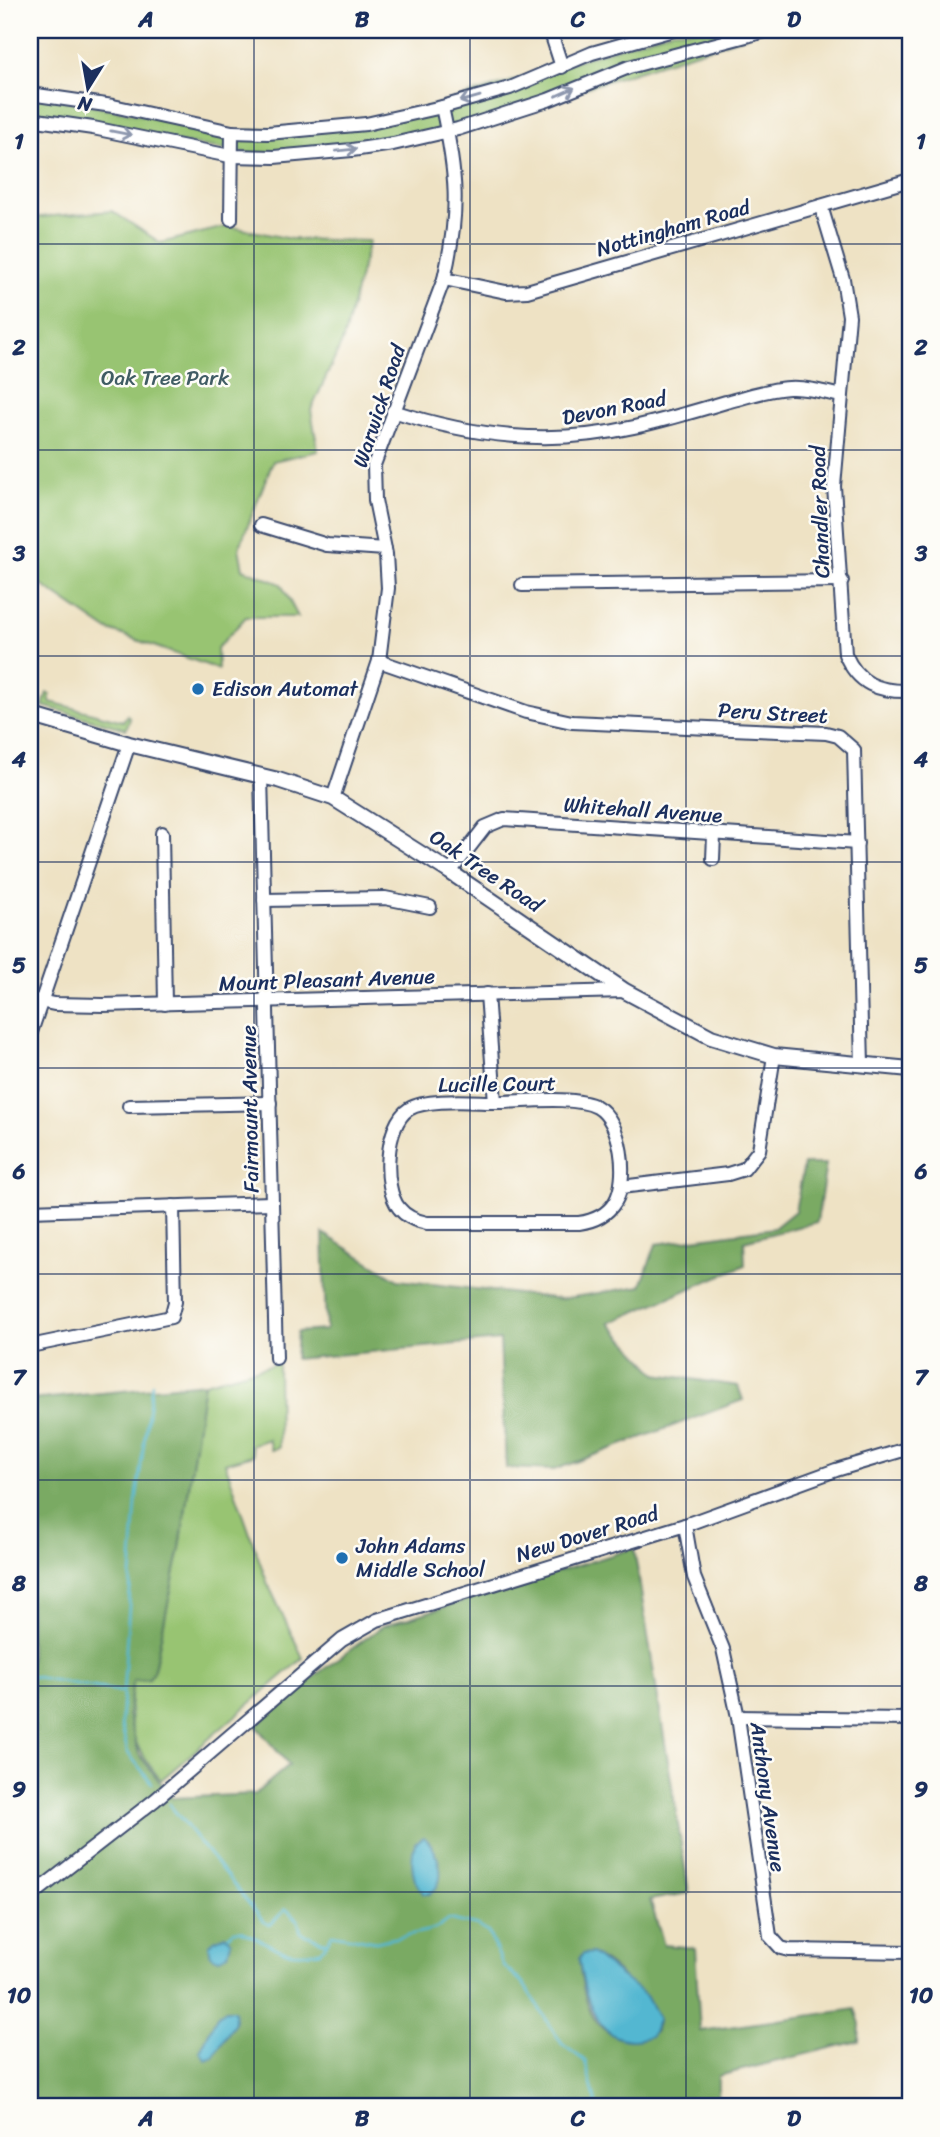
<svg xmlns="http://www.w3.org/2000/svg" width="940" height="2137" font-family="Sriracha,sans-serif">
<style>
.green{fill:#98c472;stroke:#5a7a68;stroke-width:2}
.forest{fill:#7aaa64;stroke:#4a6c61;stroke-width:2;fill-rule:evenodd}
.water{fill:#52b7d1;stroke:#367398;stroke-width:2}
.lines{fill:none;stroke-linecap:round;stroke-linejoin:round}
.stream{stroke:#52b7d1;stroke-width:2.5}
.minor-casing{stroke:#3b4a6d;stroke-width:16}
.major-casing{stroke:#3b4a6d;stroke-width:18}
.minor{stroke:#fff;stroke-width:12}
.major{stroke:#fff;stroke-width:14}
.oneway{stroke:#8d97ae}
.grid{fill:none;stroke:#1b2f5e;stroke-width:2;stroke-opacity:0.55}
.poi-dot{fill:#1f6fb2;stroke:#fdfcf7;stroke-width:2.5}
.labels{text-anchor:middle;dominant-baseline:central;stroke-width:5;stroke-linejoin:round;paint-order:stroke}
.street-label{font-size:21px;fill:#1b2f5e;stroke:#fdfcf7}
.park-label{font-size:21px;fill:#405c64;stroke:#fdfcf7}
.poi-label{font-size:21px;fill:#1b2f5e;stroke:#fdfcf7;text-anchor:start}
.neatline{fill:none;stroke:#1b2f5e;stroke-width:2.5}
.grid-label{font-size:23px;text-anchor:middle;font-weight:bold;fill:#1b2f5e}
</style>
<rect width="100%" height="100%" fill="#fdfcf7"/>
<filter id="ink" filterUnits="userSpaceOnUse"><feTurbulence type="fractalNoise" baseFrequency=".0143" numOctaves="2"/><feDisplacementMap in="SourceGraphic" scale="14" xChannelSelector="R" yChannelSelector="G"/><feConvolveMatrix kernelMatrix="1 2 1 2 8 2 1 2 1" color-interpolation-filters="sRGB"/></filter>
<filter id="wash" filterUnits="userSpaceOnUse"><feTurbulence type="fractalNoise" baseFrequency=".00686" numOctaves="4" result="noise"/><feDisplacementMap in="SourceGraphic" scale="28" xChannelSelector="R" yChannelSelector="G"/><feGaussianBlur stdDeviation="1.57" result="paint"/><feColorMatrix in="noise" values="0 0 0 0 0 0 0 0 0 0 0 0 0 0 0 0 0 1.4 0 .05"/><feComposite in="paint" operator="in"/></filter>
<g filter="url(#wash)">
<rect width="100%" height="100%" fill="#eee2c4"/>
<g class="green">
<path d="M673 30H744L746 36 458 129 274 157 30 119V94L232 132 396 118Z"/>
<path d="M112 211 161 243 228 226 291 239 369 241 343 340 311 410 318 451 273 461 239 548 243 569 281 584 298 617H246L217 648 218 669 106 629 30 577V218Z"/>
<path d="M47 693 50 694V702L123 721 127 715 130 719 126 729 43 706Z"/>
<path d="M278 1363 279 1448 271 1450 268 1439 251 1445 253 1455 225 1463 267 1582 303 1658 161 1780C131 1744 126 1727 133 1681L154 1669 180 1548 204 1383Z"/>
</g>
<g class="forest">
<path d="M804 1164H826L817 1222 744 1241 745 1265 609 1323 657 1374 738 1386 743 1400 554 1470 506 1468 500 1340 295 1359 297 1332 326 1330 323 1233 398 1280 561 1299 641 1286 656 1244 774 1228 795 1211Z"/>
<path d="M204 1383 180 1548 154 1669 149 1679 133 1681 128 1714 139 1754 172 1798 255 1794 289 1765 256 1726 313 1677 383 1626 634 1548 689 1893 650 1900 664 1945 695 1948 700 2031 855 2009 860 2024 859 2041 718 2076V2107H30V1400ZM583 1954C609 1952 642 2000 659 2019L655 2032C644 2033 627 2037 616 2035 586 2028 582 1984 579 1959ZM217 2016 235 2022 213 2057 202 2047Z"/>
</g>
<g class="water">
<path d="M424 1837C439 1850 449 1883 429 1894H424C411 1879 410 1861 415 1843Z"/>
<path d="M225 1935 231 1942 228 1954 218 1959 211 1956 209 1946 214 1940Z"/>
<path d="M592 1953 646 1996 659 2019 651 2036C599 2056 584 1996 579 1959L583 1954Z"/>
<path d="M226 2010H234L235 2022 213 2057 206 2060 200 2051 217 2016Z"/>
</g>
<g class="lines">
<g class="stream">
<path d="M152 1384 136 1502 121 1724 128 1753 152 1783"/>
<path d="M30 1676 122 1692"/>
<path d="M169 1804 263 1921 270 1925 286 1909 298 1920 301 1933 327 1943 332 1934 376 1942 435 1929 449 1919 478 1926 488 1932 503 1965 523 1983 562 2044 585 2061 597 2107"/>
<path d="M228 1936 234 1931H241C274 1945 282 1959 320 1951L327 1943"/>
</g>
</g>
</g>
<g filter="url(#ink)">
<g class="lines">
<defs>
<g id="minor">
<path d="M550 30 562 67"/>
<path d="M30 94 113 106 232 132 268 133 366 124 442 107 510 88 592 53 673 30"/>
<path d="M30 119 93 128 230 156 274 157 352 150 393 144 458 129 548 100 629 67 769 30"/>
<path d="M821 206 843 279 849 316 834 486 845 654C858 684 878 692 910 691"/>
<path d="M231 219 232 132"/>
<path d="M444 279 506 292 527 291 910 180"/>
<path d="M393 411C474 437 550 446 634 427 665 420 696 411 726 402 747 397 767 389 789 388 806 387 824 392 841 396"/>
<path d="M261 525 327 545 385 549"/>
<path d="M522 585 842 581"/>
<path d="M379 661 526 712 572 722 826 733 838 736 854 750 862 1065"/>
<path d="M261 776 276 1358"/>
<path d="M333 798 379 661 384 620 388 588 386 554 375 500 374 465 444 279C460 211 457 175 442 107"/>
<path d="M162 833 165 1004"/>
<path d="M713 859 714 835"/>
<path d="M450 872 485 827 504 819 857 843"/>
<path d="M264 900 385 898 430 907"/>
<path d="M487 994 495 1102"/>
<path d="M30 999 54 1004 103 1005 625 991"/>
<path d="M30 1035 129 744"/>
<path d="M495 1102C521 1102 575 1095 597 1107 622 1121 629 1179 615 1202 607 1215 593 1221 579 1223H427C416 1221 406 1217 399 1208 382 1187 385 1124 409 1109 427 1098 473 1102 495 1102Z"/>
<path d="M129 1106 270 1103"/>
<path d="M621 1187 728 1174 744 1169 759 1150 774 1056"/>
<path d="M30 1211 272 1203"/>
<path d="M30 1346 171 1317 175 1302 173 1206"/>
<path d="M685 1525 694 1577 723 1649 738 1717 770 1936 781 1948 789 1950 910 1952"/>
<path d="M738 1717 910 1719"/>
<path d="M30 1897 155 1800 342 1640 377 1620 685 1525 836 1470 910 1448"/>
</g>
<path id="major" d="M30 715 129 744 278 780 333 798 450 872 625 991 711 1037 774 1056 910 1069"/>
</defs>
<use href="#minor" class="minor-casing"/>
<use href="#major" class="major-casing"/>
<use href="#minor" class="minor"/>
<use href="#major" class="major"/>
</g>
<defs><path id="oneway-shaft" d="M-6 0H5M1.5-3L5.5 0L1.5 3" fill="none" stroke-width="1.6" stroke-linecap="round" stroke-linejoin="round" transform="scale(1.75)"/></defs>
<g class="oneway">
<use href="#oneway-shaft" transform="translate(565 92) rotate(-24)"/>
<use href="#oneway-shaft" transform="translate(470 99) rotate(164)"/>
<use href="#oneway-shaft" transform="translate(121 133) rotate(11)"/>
<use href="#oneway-shaft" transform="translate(346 150) rotate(-6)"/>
</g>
</g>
<path class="grid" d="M254 30V2107M470 30V2107M686 30V2107M30 244H910M30 450H910M30 656H910M30 862H910M30 1068H910M30 1274H910M30 1480H910M30 1686H910M30 1892H910"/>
<g class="poi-dot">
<circle cx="198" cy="689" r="7"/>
<circle cx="342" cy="1558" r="7"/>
</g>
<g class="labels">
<g class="street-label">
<text transform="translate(673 228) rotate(-16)">Nottingham Road</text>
<text transform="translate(379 406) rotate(-72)">Warwick Road</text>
<text transform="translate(614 408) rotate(-11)">Devon Road</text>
<text transform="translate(820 512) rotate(-92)">Chandler Road</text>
<text transform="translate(773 713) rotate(3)">Peru Street</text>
<text transform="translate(643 810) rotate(4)">Whitehall Avenue</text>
<text transform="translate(486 871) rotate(34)">Oak Tree Road</text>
<text transform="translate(327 980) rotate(-2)">Mount Pleasant Avenue</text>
<text transform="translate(497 1084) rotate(-1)">Lucille Court</text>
<text transform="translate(250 1109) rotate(-91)">Fairmount Avenue</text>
<text transform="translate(587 1534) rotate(-17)">New Dover Road</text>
<text transform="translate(768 1797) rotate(82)">Anthony Avenue</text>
</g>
<g class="park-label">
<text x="165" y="378">Oak Tree Park</text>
</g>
<g class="poi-label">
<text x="212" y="689">Edison Automat</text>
<text x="356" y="1546">John Adams<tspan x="356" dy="24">Middle School</tspan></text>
</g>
</g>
<rect width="940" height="2137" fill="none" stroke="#fdfcf7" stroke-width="77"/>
<g transform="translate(88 88) rotate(191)" stroke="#fdfcf7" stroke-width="5" paint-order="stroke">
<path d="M0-5L12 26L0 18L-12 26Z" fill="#1b2f5e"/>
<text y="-10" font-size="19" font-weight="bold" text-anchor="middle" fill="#1b2f5e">N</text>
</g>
<rect x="38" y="38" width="864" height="2060" class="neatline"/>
<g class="grid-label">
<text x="146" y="27">A</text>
<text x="362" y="27">B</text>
<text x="578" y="27">C</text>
<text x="794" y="27">D</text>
<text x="19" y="149">1</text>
<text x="921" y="149">1</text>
<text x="19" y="355">2</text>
<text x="921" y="355">2</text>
<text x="19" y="561">3</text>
<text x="921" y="561">3</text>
<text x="19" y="767">4</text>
<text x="921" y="767">4</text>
<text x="19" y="973">5</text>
<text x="921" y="973">5</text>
<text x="19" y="1179">6</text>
<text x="921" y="1179">6</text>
<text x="19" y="1385">7</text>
<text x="921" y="1385">7</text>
<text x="19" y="1591">8</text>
<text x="921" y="1591">8</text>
<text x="19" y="1797">9</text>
<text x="921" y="1797">9</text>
<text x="19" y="2003">10</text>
<text x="921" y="2003">10</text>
<text x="146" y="2126">A</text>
<text x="362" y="2126">B</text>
<text x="578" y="2126">C</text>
<text x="794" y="2126">D</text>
</g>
</svg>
